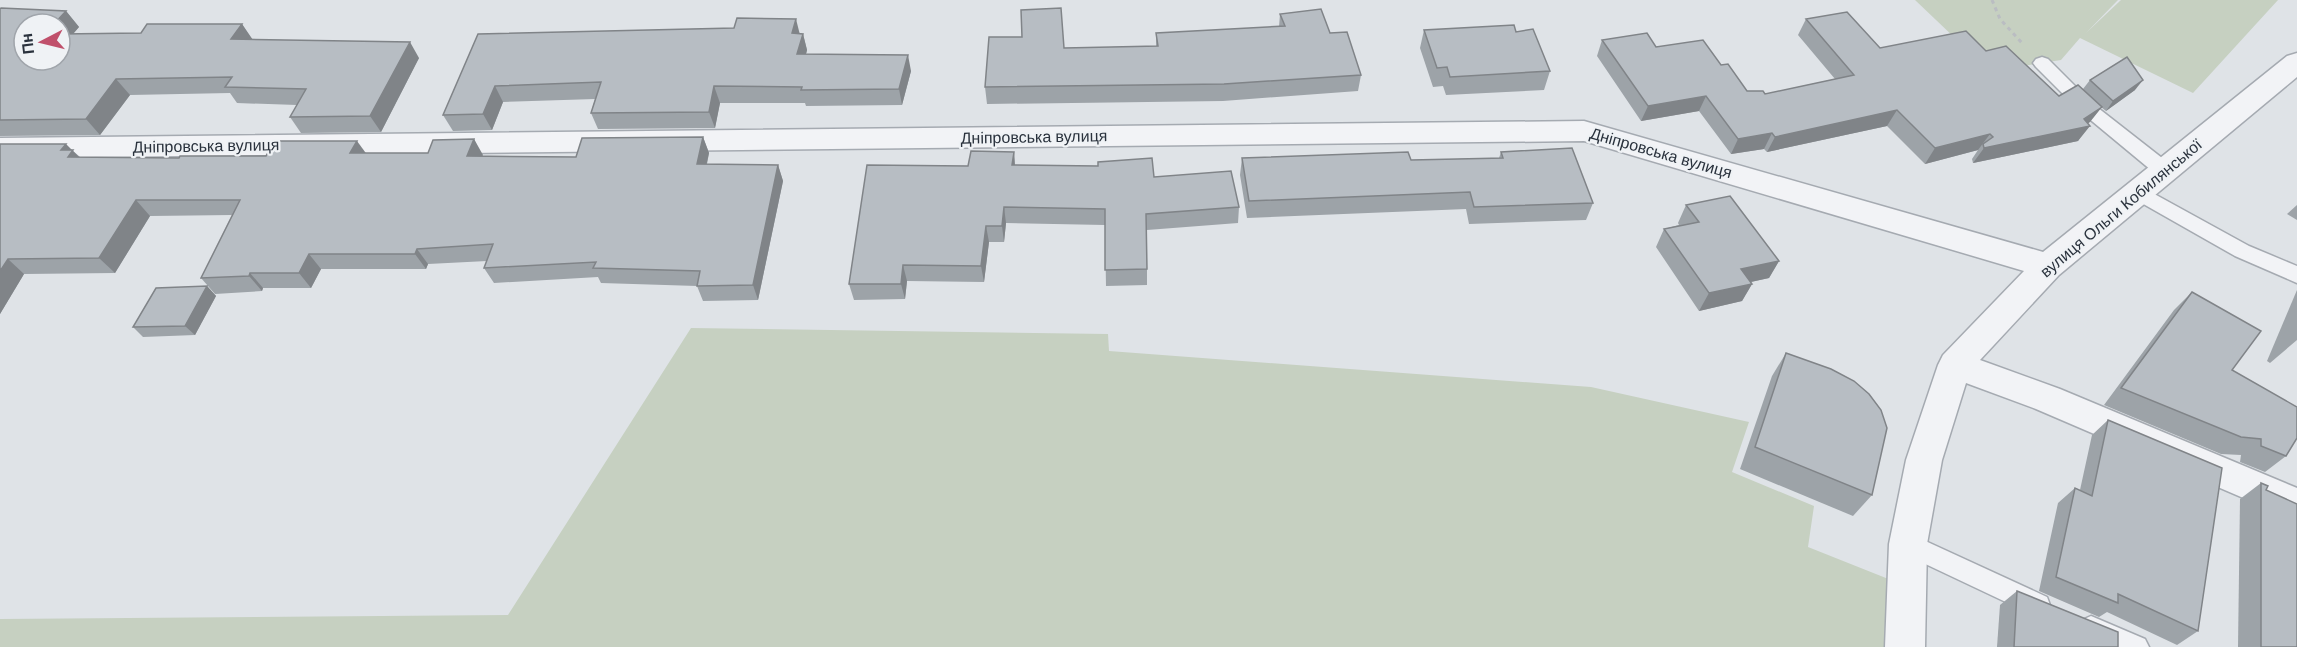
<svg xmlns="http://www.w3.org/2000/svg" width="2297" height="647" font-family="'DM Sans',sans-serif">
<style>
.green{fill:#c6d0c1}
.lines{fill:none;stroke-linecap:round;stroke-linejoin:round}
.lane-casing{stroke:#a5aab1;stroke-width:3}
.street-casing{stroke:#a5aab1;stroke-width:3}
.path{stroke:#babdc2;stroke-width:3;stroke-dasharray:4 4;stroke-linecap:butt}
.lane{fill:#f2f3f6;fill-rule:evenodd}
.street{fill:#f2f3f6;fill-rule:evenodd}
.wall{fill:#9da3a8}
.shaded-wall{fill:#808488}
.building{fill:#b7bdc3;stroke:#808488;stroke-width:1.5}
.labels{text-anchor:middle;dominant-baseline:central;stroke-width:4.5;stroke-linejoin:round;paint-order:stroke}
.street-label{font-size:16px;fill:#2a323d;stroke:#eff2f5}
</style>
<rect width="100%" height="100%" fill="#dfe3e7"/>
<g class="green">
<path d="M1915 0H2118L2086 33 2121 0H2278L2193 93 2080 38 2061 60 2016 67 1977 59Z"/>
<path d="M691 328 1108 334 1109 351 1591 387 1749 422 1732 472 1814 506 1808 547 1906 586 1905 647H0V619L508 615Z"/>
</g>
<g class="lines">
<defs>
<g id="lane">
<path d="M2042 57 2048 59 2093 104 2171 165 2174 170 2171 175 2164 177 2157 175 2081 112 2036 67 2033 63 2036 59Z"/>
<path d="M2138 185 2249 246 2297 266V283L2235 256 2131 197 2128 192 2131 187Z"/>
<path d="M1908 533 2047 597 2050 605 2047 613 2038 616 2029 613 1900 552 1896 544 1900 536Z"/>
<path d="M2091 616 2145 639 2149 647H2107L2082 636 2079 628 2082 620Z"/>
</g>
<path id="street" d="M2297 53V77L2059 275 1980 360 2060 389 2297 488V521L2036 409 1966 383 1942 460 1927 544 1925 647H1885L1889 544 1906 460 1938 365 1943 355 2024 271 1584 141 0 158V138L1584 121 2043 252 2287 56Z"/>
</defs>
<use href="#lane" class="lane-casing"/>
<use href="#street" class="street-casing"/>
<path class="path" d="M1992 0 2000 19 2022 43"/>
<use href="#lane" class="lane"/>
<use href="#street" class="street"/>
</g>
<g class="wall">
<path d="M0 9 66 11 79 27 73 34 141 33 242 24 252 40 419 58 381 132 301 133 290 117 297 105 237 103 230 93 130 95 100 135 0 136Z"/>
<path d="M1280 14 1330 33 1361 75 1358 91 1223 101 987 104 985 87 1022 37 1064 48 1156 46V33L1279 27Z"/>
<path d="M1806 19 1880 48 1986 51 2059 96 2083 89 2090 80 2135 90 2106 111 2101 107 2088 123 2078 141 1973 163 1972 159 1978 150 1925 164 1887 126 1767 152 1764 149 1731 154 1699 111 1641 121 1597 56 1602 40 1656 47 1721 65 1747 91 1765 94 1835 79 1798 35Z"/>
<path d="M1424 30 1516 32 1550 71 1544 90 1446 95 1443 86 1433 87 1420 48Z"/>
<path d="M478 34H803L807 50 806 54 911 71 902 105 806 106 805 103H720L715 128 598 129 591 113 595 99 503 102 492 130 453 131 443 115Z"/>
<path d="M703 137 709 153 707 164 778 165 783 181 758 300 703 301 697 286 601 283 598 277 494 283 484 268 487 261 428 264 426 269H321L311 288H263L262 291 215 294 201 278 232 215 150 216 115 273 24 274 0 314V144L72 150 80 157 179 158 366 153H428L474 139 482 156 576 157Z"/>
<path d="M1014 152 1015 165 1154 177 1239 207 1238 223 1147 230V285L1106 286 1105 225 1006 223 1004 242H989L984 282 907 281 905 299 854 300 849 284 968 166Z"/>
<path d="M1501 152 1593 203 1586 220 1469 224 1466 209 1247 218 1240 175 1242 158 1411 160 1499 158Z"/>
<path d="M1686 205 1779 261 1769 278 1751 282 1752 284 1742 301 1699 311 1656 247 1664 229 1679 225 1678 223Z"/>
<path d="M2297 205V220L2287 214Z"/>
<path d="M207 286 216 296 195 335 143 337 133 327Z"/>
<path d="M2297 290V340L2270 363 2267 361Z"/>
<path d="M2192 292 2232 370 2286 456 2265 472 2240 462 2241 455 2221 454 2104 405 2174 310Z"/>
<path d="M1786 353 1872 495 1853 516 1740 469 1772 376Z"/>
<path d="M2108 420 2198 631 2177 645 2107 612 2099 617 2039 591 2058 503 2075 488 2080 490 2092 435Z"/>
<path d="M2261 483 2266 490 2297 647H2238L2240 499Z"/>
<path d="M2017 591 2118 647H1997L2000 605Z"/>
</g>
<g class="shaded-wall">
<path d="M66 11 79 27 60 49V24H54Z"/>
<path d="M796 19 800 35 792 33Z"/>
<path d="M242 24 253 40 231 39Z"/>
<path d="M803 34 807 50 802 70 797 54Z"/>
<path d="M410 42 419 58 381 132 370 116Z"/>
<path d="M908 55 911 71 902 105 899 89Z"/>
<path d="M116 79 130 95 100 135 86 119Z"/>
<path d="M2143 80 2135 90 2106 111 2113 101Z"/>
<path d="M495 86 503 102 492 130 483 114Z"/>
<path d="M714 86 720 103 715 128 709 112Z"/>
<path d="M1706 96 1699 111 1641 121 1648 106Z"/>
<path d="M2102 107 2090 122 2083 127 2090 126 2078 141 1973 163 1984 148 2084 119Z"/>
<path d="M1897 110 1887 126 1767 152 1775 137Z"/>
<path d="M1772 133 1764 149 1731 154 1738 139Z"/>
<path d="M1990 134 1978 150 1925 164 1935 148Z"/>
<path d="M703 137 709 153 703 180 697 164Z"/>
<path d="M474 139 483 155 476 171 467 156Z"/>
<path d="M357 141 368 156 350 153Z"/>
<path d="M66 144 88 166 82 173 61 150Z"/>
<path d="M1014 152 1015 168 1012 165Z"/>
<path d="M778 165 783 181 758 300 753 285Z"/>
<path d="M136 200 150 216 115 273 99 258Z"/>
<path d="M1004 207 1006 223 1004 242 1002 226Z"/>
<path d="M986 226 989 242 984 282 981 266Z"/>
<path d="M417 249 428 264 426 269 415 254Z"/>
<path d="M309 254 321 269 311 288 299 273Z"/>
<path d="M8 259 24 274 0 314V271Z"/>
<path d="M1779 261 1769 278 1732 286 1741 269Z"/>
<path d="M903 265 907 281 905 299 901 284Z"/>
<path d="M250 273 263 288 262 291 249 276Z"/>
<path d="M1752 284 1742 301 1699 311 1709 293Z"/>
<path d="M207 286 216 296 195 335 185 326Z"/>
</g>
<g class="building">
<path d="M1 8 66 11 54 24H24V60H60V34L141 33 147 24H242L231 39 410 42 370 116 290 117 306 89 225 87 232 77 116 79 86 119 0 120V9Z"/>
<path d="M1061 8 1064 48 1158 46 1156 33 1285 26 1280 14 1321 9 1330 33 1347 32 1361 75 1224 84 985 87 989 37H1022L1021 10Z"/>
<path d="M1847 12 1880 48 1966 31 1986 51 2006 46 2059 96 2078 85 2102 107 2084 119 2090 126 1984 148 1983 144 1993 137 1990 134 1935 148 1897 110 1775 137 1772 133 1738 139 1706 96 1648 106 1602 40 1647 33 1656 47 1703 40 1721 65 1728 64 1747 91H1763L1765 94 1854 75 1806 19Z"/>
<path d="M737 18 796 19 792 33 803 34 797 54 908 55 899 89 801 90 802 87 714 86 709 112 591 113 601 82 495 86 483 114 443 115 478 34 734 28Z"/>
<path d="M1514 25 1516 32 1533 29 1550 71 1450 77 1447 67 1437 68 1424 30Z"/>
<path d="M2127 57 2143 80 2113 101 2090 80Z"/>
<path d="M703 137 697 164 778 165 753 285 697 286 700 271 593 268 596 262 484 268 493 244 417 249 415 254H309L299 273H250L249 276 201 278 240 200H136L99 258 8 259 0 271V144H66L61 150H73L68 157 179 158 180 156H266L275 141H357L350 153H428L433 140 474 139 467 156 576 157 582 138Z"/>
<path d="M1572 148 1593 203 1474 207 1470 192 1249 201 1242 158 1408 152 1411 160 1503 158 1501 152Z"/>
<path d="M971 151 1014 152 1012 165 1098 166V162L1152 158 1154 177 1231 171 1239 207 1146 214 1147 269 1105 270V209L1004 207 1002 226H986L981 266 903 265 901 284H849L867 165 968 166Z"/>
<path d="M1730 196 1779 261 1741 269 1752 284 1709 293 1664 229 1699 222 1686 205Z"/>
<path d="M207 286 185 326 133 327 156 288Z"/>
<path d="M2192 292 2261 331 2232 370 2297 407V438L2286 456 2261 446V439L2241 437 2121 388Z"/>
<path d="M1786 353 1831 369 1854 381 1869 394 1881 410 1887 428 1872 495 1755 447Z"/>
<path d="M2108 420 2222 468 2198 631 2118 594V603L2056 577 2075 488 2092 496Z"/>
<path d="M2261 483 2268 486 2266 490 2297 504V647H2261Z"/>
<path d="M2017 591 2118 632V647H2014Z"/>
</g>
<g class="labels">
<g class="street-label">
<text transform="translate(1034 137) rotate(-1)">Дніпровська вулиця</text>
<text transform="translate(206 146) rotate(-1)">Дніпровська вулиця</text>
<text transform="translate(1661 153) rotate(16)">Дніпровська вулиця</text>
<text transform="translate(2121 208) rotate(-40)">вулиця Ольги Кобилянської</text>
</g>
</g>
<g transform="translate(42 42) rotate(263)"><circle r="28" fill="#eff2f5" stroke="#a0a5ab" stroke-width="1.5"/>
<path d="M0-4.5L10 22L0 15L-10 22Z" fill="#c0506b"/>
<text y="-9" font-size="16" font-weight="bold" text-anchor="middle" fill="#2a323d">Пн</text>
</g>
</svg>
